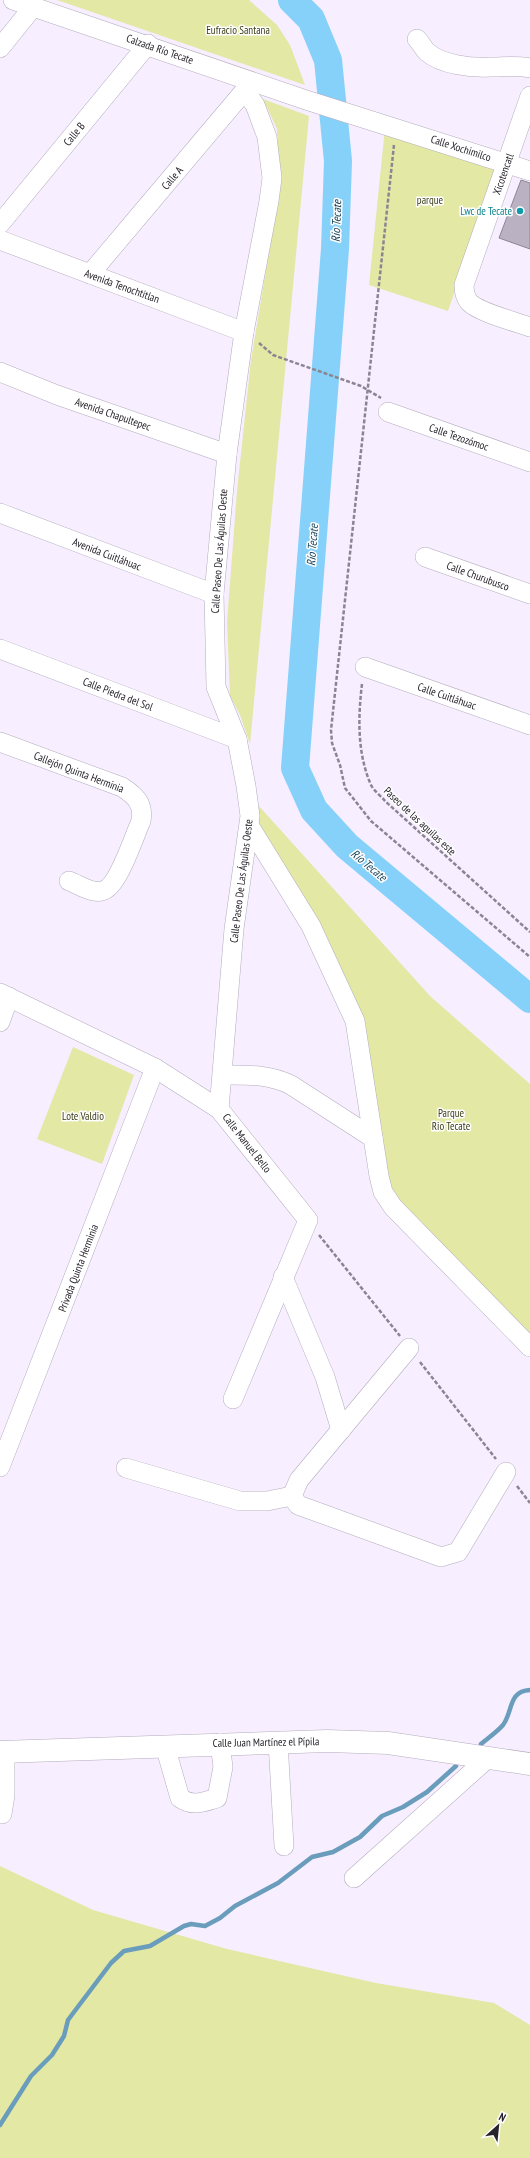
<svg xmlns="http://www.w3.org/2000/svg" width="530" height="2158" font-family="'PT Sans Narrow',sans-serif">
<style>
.green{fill:#e3e8a5}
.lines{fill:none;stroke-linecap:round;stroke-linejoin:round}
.stream{stroke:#699dbb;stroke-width:4.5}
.river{stroke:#85d1f9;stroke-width:28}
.building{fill:#bab2c2;stroke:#8e8695}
.minor-casing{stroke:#b4acbc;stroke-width:20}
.major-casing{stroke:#b4acbc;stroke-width:23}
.path{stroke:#8c8591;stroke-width:2.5;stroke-dasharray:4 2;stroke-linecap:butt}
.minor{stroke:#fff;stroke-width:19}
.major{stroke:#fff;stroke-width:22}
.culture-dot{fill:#0f9aa8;stroke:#fff;stroke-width:1.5}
.labels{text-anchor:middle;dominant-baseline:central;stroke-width:3;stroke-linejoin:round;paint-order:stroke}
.park-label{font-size:11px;fill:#3b3d15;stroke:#fff}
.street-label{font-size:11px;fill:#27232a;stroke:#fff}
.culture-label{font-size:11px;fill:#0d838f;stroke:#fff;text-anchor:end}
.water-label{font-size:12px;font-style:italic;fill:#184358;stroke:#fff}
</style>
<rect width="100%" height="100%" fill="#f7eeff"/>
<g class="green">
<path d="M57 0H249L277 25 290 45 305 85Z"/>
<path d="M263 99 309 116 250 744 240 715 230 696 227 622 237 491 251 360 280 187 277 129Z"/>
<path d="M385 128 497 168 448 311 369 285Z"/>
<path d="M249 795 430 996 530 1084V1350L382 1184 366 1055 266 851Z"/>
<path d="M73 1047 134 1075 102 1164 37 1139Z"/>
<path d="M0 1866 93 1910 227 1949 376 1983 494 2003 530 2025V2158H0Z"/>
</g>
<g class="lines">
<g class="stream">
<path d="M481 1744C488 1738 497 1732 503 1725 513 1712 508 1691 530 1690"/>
<path d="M0 2125 31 2076 52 2055 64 2036 68 2020 77 2008 111 1963 124 1951 150 1946 184 1926 191 1924 205 1926 220 1918 235 1906 278 1883 312 1857 333 1852 360 1837 382 1816 403 1807 427 1792 456 1766"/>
</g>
<path class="river" d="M292 0 311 19 328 60 338 161 335 249 295 768 314 810 347 846 530 999"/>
</g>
<path class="building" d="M521 180 530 183V249L499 238Z"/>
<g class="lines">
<defs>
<g id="minor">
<path d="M13 0 306 100 530 171"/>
<path d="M417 39C421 43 423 48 427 52 442 65 471 68 490 67 503 67 517 65 530 68"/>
<path d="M0 48 33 7"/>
<path d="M530 96 464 285C464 292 465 297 469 302 478 312 516 322 530 327"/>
<path d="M0 224 148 44"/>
<path d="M0 240 244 332"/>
<path d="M90 274 251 83"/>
<path d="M0 372 57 395 227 454"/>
<path d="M388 412 530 462"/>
<path d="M0 513 214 594"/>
<path d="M425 557 530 594"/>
<path d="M0 649 237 739"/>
<path d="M365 667 530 725"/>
<path d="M0 742 122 787C136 796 144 804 141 821 134 836 118 888 102 891 92 894 78 884 69 881"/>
<path d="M250 827 311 926 355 1021 379 1176 383 1192 393 1207 530 1347"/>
<path d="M0 993 155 1068 219 1109 308 1220 233 1399"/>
<path d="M0 1022 9 997"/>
<path d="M223 1075C247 1075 269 1074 291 1085L373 1138"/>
<path d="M219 1109 234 929 250 816 246 786 237 739 216 687 214 594 227 454 244 332 269 201 272 178 267 137 255 105 245 91"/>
<path d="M283 1277 325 1377 341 1430"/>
<path d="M409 1348 299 1480 292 1496 298 1505 441 1557 458 1552 506 1472"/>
<path d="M0 1467 155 1068"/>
<path d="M126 1468 240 1501H267L292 1496"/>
<path d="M278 1742 284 1846"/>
<path d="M165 1746 180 1798C193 1807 203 1802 217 1798L223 1767 220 1743"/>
<path d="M2 1814 5 1795V1752"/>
<path d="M354 1878 488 1758"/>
</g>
<path id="major" d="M0 1752 327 1741 388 1743 530 1764"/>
</defs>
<use href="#minor" class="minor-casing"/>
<use href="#major" class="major-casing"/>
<g class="path">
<path d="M394 145 331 730 332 743 340 765 345 788 371 821 530 957"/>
<path d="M259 343 273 355 361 386 381 398"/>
<path d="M362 684C358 717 357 753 371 785 374 791 381 796 385 801L530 932"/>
<path d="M319 1235 400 1336"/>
<path d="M420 1362 496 1459"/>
<path d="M517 1486 530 1503"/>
</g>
<use href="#minor" class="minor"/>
<use href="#major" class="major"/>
</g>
<circle class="culture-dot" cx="520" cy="211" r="4"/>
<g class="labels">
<g class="park-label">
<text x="238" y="30">Eufracio Santana</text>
<text x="430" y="200">parque</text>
<text x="451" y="1113">Parque<tspan x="451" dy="13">Rio Tecate</tspan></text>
<text x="83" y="1116">Lote Valdio</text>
</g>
<g class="street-label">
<text transform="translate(160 49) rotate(19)">Calzada Río Tecate</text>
<text transform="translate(74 134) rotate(-51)">Calle B</text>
<text transform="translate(461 148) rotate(18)">Calle Xochimilco</text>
<text transform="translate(503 174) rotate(-71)">Xicotencatl</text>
<text transform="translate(172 178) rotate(-50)">Calle A</text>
<text transform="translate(122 286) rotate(20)">Avenida Tenochtitlan</text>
<text transform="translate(113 414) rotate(19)">Avenida Chapultepec</text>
<text transform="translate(459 437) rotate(19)">Calle Tezozómoc</text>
<text transform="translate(219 551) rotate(-86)">Calle Paseo De Las Águilas Oeste</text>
<text transform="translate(107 554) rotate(21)">Avenida Cuitláhuac</text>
<text transform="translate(478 576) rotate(20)">Calle Churubusco</text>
<text transform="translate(118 694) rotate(21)">Calle Piedra del Sol</text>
<text transform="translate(447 696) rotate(19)">Calle Cuitláhuac</text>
<text transform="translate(79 772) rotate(21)">Callejón Quinta Herminia</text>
<text transform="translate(420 821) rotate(43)">Paseo de las aguilas este</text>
<text transform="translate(241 881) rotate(-83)">Calle Paseo De Las Águilas Oeste</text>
<text transform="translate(247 1143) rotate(52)">Calle Manuel Bello</text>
<text transform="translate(78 1268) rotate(-69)">Privada Quinta Herminia</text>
<text transform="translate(266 1742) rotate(-1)">Calle Juan Martínez el Pípila</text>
</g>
<g class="culture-label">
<text x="512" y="211">Lwc de Tecate</text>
</g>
<g class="water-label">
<text transform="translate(336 221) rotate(-88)">Río Tecate</text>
<text transform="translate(312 545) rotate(-86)">Río Tecate</text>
<text transform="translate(369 865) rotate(40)">Río Tecate</text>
</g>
</g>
<g transform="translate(498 2126) rotate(27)" stroke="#ffffff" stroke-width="3" paint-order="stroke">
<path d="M0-3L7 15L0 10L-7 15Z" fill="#27232a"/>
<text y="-6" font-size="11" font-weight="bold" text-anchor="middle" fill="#27232a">N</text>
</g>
</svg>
